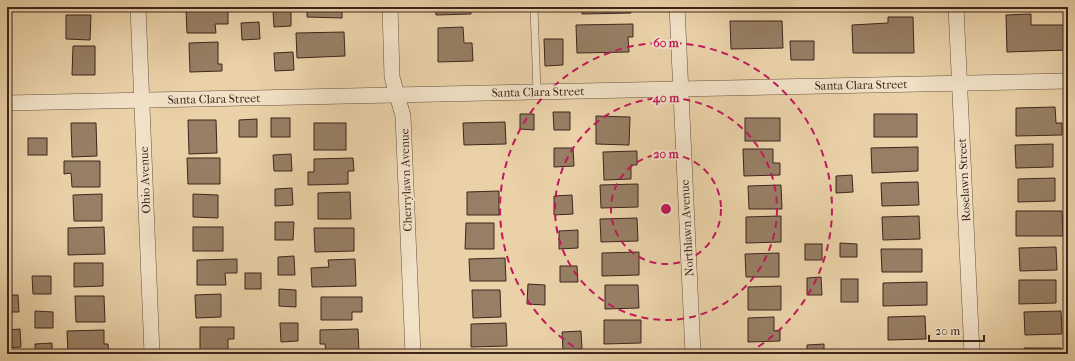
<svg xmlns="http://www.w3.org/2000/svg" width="1075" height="361" font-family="'IM FELL French Canon',serif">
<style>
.building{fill:#977f65;stroke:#3d261c}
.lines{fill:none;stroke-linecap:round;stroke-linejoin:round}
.lane-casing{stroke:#68513f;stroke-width:8}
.street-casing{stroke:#68513f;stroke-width:16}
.lane{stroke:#f1e1c6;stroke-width:7}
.street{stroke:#f1e1c6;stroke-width:15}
.ring{fill:none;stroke:#c2185b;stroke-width:2;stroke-dasharray:7 5}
.labels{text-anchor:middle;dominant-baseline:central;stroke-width:4;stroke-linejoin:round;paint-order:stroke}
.street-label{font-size:12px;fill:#3d261c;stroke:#f1e1c6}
.centre{fill:#c2185b;stroke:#f1e1c6;stroke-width:2}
.ring-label{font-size:12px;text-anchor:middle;font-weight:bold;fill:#c2185b;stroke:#f1e1c6;stroke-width:4;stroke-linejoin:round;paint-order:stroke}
</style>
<rect width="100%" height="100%" fill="#ead1a8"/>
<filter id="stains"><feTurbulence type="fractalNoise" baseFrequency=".005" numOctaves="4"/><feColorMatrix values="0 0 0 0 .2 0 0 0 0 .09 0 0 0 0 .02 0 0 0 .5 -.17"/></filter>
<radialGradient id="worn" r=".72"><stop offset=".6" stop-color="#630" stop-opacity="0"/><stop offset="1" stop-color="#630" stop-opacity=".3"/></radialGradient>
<g class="building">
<path d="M60 7H92V9L60 8Z"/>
<path d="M307 7H342V18L307 17Z"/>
<path d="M436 7H471V14L436 15Z"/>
<path d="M582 7H631V13L582 14Z"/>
<path d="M731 7H772V9L731 10Z"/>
<path d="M869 7H910V8L869 9Z"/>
<path d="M1006 7H1051V9L1006 10Z"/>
<path d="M186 9H228V24H215L216 33H187Z"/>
<path d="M291 9V26L274 27 273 10Z"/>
<path d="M1031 14V25H1068V50L1007 52 1006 15Z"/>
<path d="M66 15H91L90 40 66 39Z"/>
<path d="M888 17H913L914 53H853L852 25 888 23Z"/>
<path d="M730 21H782L783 48 731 49Z"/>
<path d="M259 22 260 39 242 40 241 23Z"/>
<path d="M633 24V37H628L629 52 577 53 576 25Z"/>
<path d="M463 27 464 43H472L473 61 438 62V28Z"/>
<path d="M344 32 345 56 297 58 296 33Z"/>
<path d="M544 39H563V65L545 66Z"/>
<path d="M790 41H814V60H791Z"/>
<path d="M218 42V64H222V71L190 72 189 43Z"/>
<path d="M73 46H95V75H72Z"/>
<rect x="7" y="50" width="1" height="26"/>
<path d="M293 52 294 70 275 71 274 53Z"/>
<path d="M1055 107 1056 123H1062V135L1016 136V108Z"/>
<path d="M553 112H570V130H554Z"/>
<path d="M520 114H534V130L520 129Z"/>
<rect x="874" y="114" width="43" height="23"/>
<path d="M596 116 630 117 629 145 596 144Z"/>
<rect x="271" y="118" width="19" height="19"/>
<rect x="745" y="118" width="35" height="23"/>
<path d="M257 119V137H239V120Z"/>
<path d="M188 120H216L217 153 189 154Z"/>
<path d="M505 122 506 144 464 145 463 123Z"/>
<rect x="7" y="123" width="4" height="22"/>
<path d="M71 123H96L97 156 72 157Z"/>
<rect x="314" y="123" width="32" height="27"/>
<rect x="28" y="138" width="19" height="17"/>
<path d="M1053 144V167L1016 168 1015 145Z"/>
<path d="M918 147V171L872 173 871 148Z"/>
<path d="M554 148H573L574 166 554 167Z"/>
<path d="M743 149H773V163H780V175L744 176Z"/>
<path d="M637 151V165H631V179L604 180 603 152Z"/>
<path d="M291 154 292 171H274L273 155Z"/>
<path d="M187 158H220V184H188Z"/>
<path d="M353 158 354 171H348V184L308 185V172H314V159Z"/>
<path d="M7 161H11V178L7 177Z"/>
<path d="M64 161H100V187H72L71 173 64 174Z"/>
<path d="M852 175 853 192 836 193V176Z"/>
<path d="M1055 178V201L1018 202V179Z"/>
<path d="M918 182 919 205 882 206 881 183Z"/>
<path d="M638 184V207L601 208 600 185Z"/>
<path d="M781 185 782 209H749L748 186Z"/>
<path d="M292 188 293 205 275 206V189Z"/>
<path d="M499 191V215H467V192Z"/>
<path d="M350 192 351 219H318V193Z"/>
<path d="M102 194V221H74L73 195Z"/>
<path d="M193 194 218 195V218L193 217Z"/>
<path d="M572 195 573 214 554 215V196Z"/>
<path d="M1016 211H1062L1063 236H1016Z"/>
<path d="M781 216V242L746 243V217Z"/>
<path d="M919 216 920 239 883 240 882 217Z"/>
<path d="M637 218 638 241 601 242 600 219Z"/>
<path d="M275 222H294L293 240H275Z"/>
<path d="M466 223H494V249H465Z"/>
<path d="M104 227 105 254 68 255V228Z"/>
<rect x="193" y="227" width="30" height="24"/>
<path d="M314 228H354V251L315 252Z"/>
<path d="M578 230V248L559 249V231Z"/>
<path d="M840 243 857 244V257H840Z"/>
<rect x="805" y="244" width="17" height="16"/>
<path d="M1056 247 1057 270 1020 271 1019 248Z"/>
<path d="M881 249H922V272H882Z"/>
<path d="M639 252V275L602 276V253Z"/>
<path d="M779 253V277H746L745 254Z"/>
<path d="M294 256 295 275H278V257Z"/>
<path d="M505 258 506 281H470L469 259Z"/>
<path d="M237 259V273H225L226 285H197V260Z"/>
<path d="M355 259 356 286 312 287 311 268 329 267 328 260Z"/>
<path d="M74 263H103V286L74 287Z"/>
<path d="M560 266H577L578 282H560Z"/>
<rect x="245" y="273" width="16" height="16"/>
<path d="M32 276H51V294H33Z"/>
<path d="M821 277 822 295H807V278Z"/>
<rect x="841" y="279" width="17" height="23"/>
<path d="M1019 280H1056V303L1019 304Z"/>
<path d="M927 282V305L883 306V283Z"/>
<path d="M528 284 545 285V305L527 304Z"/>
<path d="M605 285H638L639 308 605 309Z"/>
<path d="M781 286V310H748V287Z"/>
<path d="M279 289 296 290V307L279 306Z"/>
<path d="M472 290H500L501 317 473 318Z"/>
<path d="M221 294V317L196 318 195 295Z"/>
<path d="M7 295H18L19 312H7Z"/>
<path d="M75 296H104L105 322H76Z"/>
<path d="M321 297H362V312H352V320H321Z"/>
<path d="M35 311 53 312V328H35Z"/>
<path d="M1061 311 1062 334 1025 335 1024 312Z"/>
<path d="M925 316 926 339 888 340V317Z"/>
<path d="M774 317V331L780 330V341L748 342V318Z"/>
<path d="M604 320H641V343L604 344Z"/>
<path d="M280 323H298V341L281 342Z"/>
<path d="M506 323 507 346 471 347V324Z"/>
<path d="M200 327H234V339H228V353L200 354Z"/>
<path d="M20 329 21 347 7 348V330Z"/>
<path d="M358 329 359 352 326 353 325 344H320V330Z"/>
<path d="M104 330V344H108L109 354H68L67 331Z"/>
<path d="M581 331 582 349 563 350 562 332Z"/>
<path d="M52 343V354H35V344Z"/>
<path d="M824 344V354H807V345Z"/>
<path d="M1024 348H1061L1062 354H1024Z"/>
<path d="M926 351V354H887V352Z"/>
<path d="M640 353 641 354H607Z"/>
</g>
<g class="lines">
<defs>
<path id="lane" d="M534 7 537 92"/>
<g id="street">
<path d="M138 7 152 354"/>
<path d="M390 7 392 77 403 116 413 354"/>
<path d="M677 7 693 354"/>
<path d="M956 7 972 354"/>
<path d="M7 103 1068 81"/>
</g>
</defs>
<use href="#lane" class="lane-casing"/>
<use href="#street" class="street-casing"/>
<use href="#lane" class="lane"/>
<use href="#street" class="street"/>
</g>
<g class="ring">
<circle cx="666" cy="209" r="55"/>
<circle cx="666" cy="209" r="111"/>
<path d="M584 353A166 166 0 1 1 748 353"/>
</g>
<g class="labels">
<g class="street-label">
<text transform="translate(861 85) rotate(-1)">Santa Clara Street</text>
<text transform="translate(538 92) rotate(-1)">Santa Clara Street</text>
<text transform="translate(214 99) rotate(-1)">Santa Clara Street</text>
<text transform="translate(145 180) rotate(-92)">Ohio Avenue</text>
<text transform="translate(406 180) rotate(-92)">Cherrylawn Avenue</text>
<text transform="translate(964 180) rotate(-93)">Roselawn Street</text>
<text transform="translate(687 228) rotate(-93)">Northlawn Avenue</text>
</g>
</g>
<circle cx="666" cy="209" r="6" class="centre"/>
<g class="ring-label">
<text x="666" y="47">60 m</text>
<text x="666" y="102">40 m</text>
<text x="666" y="158">20 m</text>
</g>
<rect width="1075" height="361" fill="none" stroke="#ead1a8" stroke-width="24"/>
<rect x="8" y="8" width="1059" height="345" fill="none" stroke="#3d261c" stroke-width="2"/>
<rect x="12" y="12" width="1051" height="337" fill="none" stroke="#3d261c"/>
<path d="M929 335v6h55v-6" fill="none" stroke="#3d261c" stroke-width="2"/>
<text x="935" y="335" font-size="12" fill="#3d261c" stroke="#f1e1c6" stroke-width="3" paint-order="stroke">20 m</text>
<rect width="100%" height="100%" filter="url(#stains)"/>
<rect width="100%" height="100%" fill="url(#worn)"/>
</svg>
